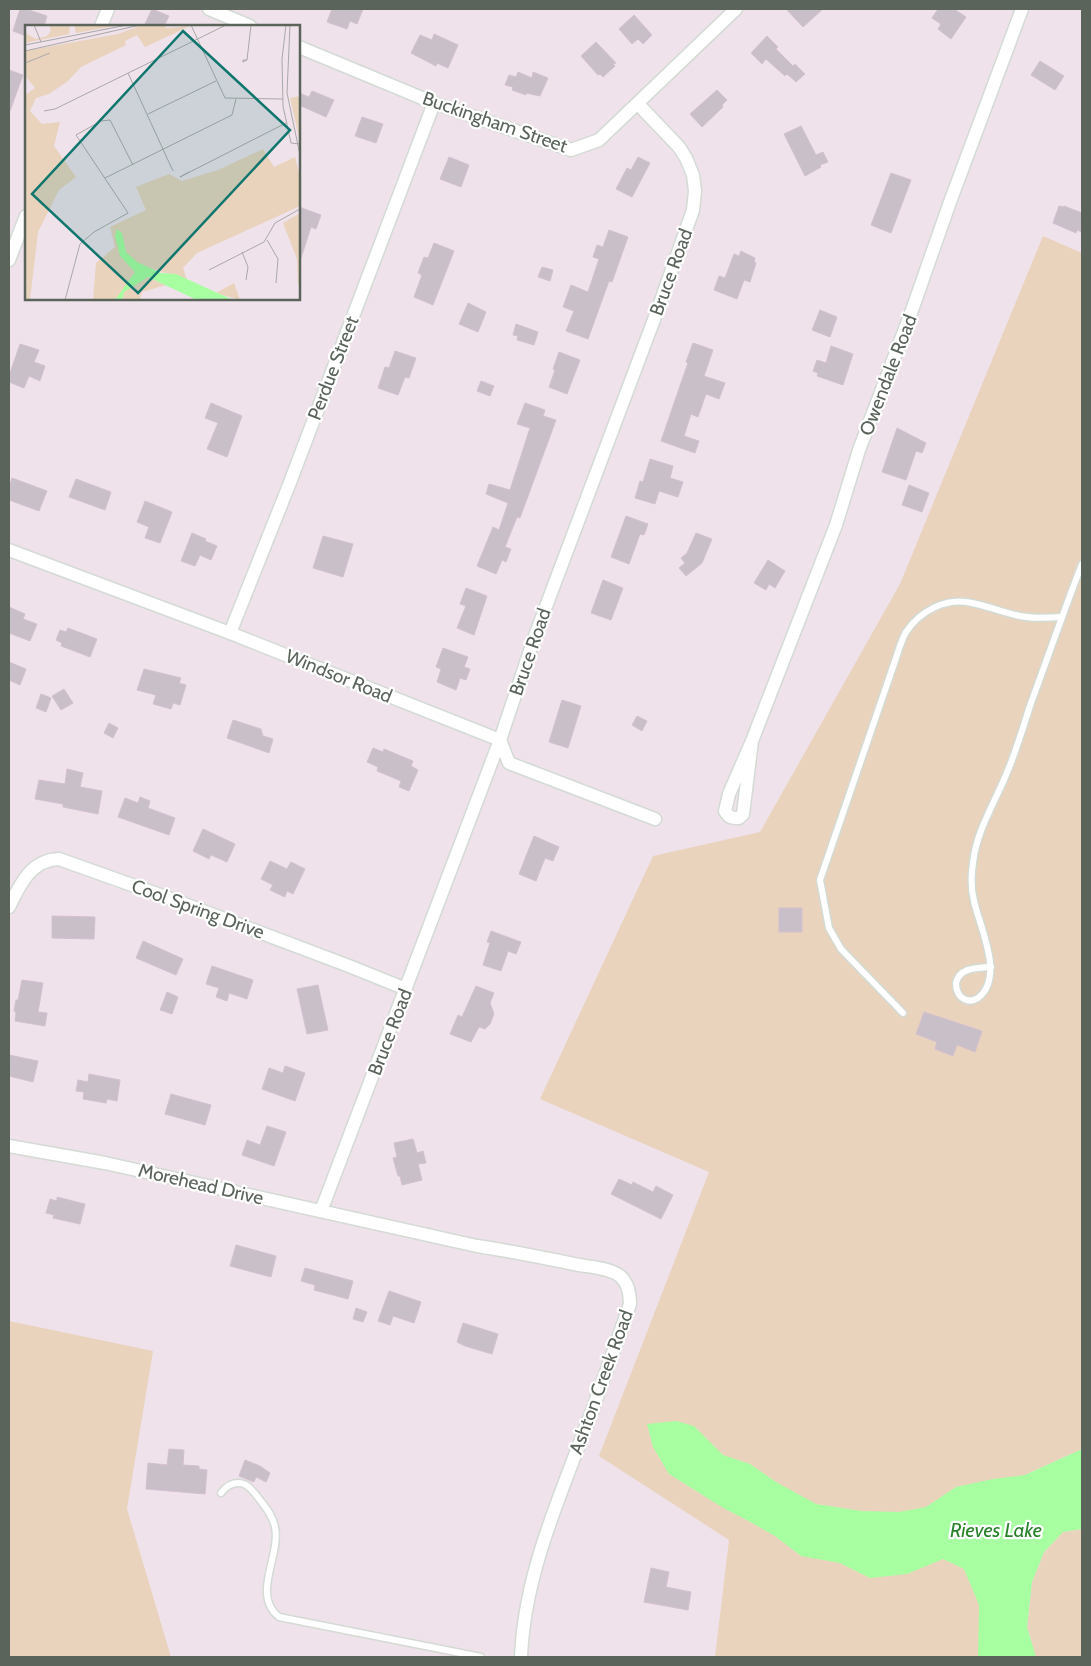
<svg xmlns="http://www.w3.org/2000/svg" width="1091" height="1666" font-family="Cabin,sans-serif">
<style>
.green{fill:#e9d3bc}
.water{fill:#a7ffa2}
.building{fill:#c9bfc8;stroke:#d4c0d0}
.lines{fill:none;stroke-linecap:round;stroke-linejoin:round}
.lane-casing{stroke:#d3dbd4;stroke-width:9}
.street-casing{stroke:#d3dbd4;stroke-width:15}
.lane{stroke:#fff;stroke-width:6}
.street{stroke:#fff;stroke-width:12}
.labels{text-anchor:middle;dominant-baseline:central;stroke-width:4.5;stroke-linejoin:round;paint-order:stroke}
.street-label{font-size:19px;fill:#5a645b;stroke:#fff}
.water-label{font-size:20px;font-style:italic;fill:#2a822b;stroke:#fff}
.inset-road{fill:none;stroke:#aaa8a8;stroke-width:1}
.view{fill:#0f766e;fill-opacity:0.15;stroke:#0f766e;stroke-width:2.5}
.inset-edge{fill:none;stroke:#5a645b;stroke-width:2.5}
</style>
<rect width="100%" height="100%" fill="#efe2eb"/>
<g class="green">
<path d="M1043 236 1082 253V1449L1025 1475 986 1541 1033 1645 1027 1627 1032 1582 1044 1552 1063 1532 1082 1529V1657H715L729 1540 599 1456 709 1172 540 1099 653 856 760 832 900 584Z"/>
<path d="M9 1321 153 1351 127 1509 171 1657H9Z"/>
</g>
<path class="water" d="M676 1421 694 1426 723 1455 750 1464 776 1482 816 1504 861 1511 899 1512 926 1507 956 1487 993 1479 1025 1475 1082 1449V1529L1063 1532 1044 1552 1032 1582 1027 1627 1036 1657H978L979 1605 964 1569 943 1559 907 1574 870 1578 840 1563 801 1556 775 1536 743 1518 725 1509 669 1474 653 1447 647 1424Z"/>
<g class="building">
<path d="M20 9H26L47 16 44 26H26V36L13 31Z"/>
<path d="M152 9 169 16 164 26H144Z"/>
<path d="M332 9H363L357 24 350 21 347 29 327 22Z"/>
<path d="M786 9H823L803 27Z"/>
<path d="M938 9H954L966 17 951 39 938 29 941 24 932 18Z"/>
<path d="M634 15 652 35 643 44 638 39 632 44 619 29Z"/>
<path d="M434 34 458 45 448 68 437 63 436 66 411 53 420 35 432 40Z"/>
<path d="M767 36 778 47 776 49 793 66 795 64 805 74 796 82 787 74 785 76 766 59 762 64 751 53Z"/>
<path d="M596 42 616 63 613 64 615 66 603 77 600 74 598 75 581 56Z"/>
<path d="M1040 61 1064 76 1055 90 1031 75Z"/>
<path d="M9 70 23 75 10 111 9 110Z"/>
<path d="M518 72 532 78 533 72 548 78 540 96 526 93V95L512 90 513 87 505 85 509 75 516 77Z"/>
<path d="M717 90 727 100 722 105 723 107 702 127 690 114Z"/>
<path d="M312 91 334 100 326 117 299 105V93L309 97Z"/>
<path d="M362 117 383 124 376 143 355 136Z"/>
<path d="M801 126 816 155 823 152 828 162 820 165 821 167 805 176 784 134Z"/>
<path d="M449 157 469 165 461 187 440 179Z"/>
<path d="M638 157 650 163 632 197 616 189 627 168 631 170Z"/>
<path d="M891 173 911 180 891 233 871 225Z"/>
<path d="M1059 206 1063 207 1064 206 1082 213V232L1077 230 1076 233 1053 223Z"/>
<path d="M299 207 321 215 316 229 311 227 301 258H299Z"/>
<path d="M609 230 628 237 612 282 609 281 588 339 566 331 574 311 563 307 571 285 588 292 599 259 593 257 597 245 603 247Z"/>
<path d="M434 243 454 251 433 305 414 297 422 275 418 273 424 257 428 258Z"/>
<path d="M741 251 755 258 754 262 756 263 750 282 744 280 737 299 714 290 719 276 725 278 734 254 739 256Z"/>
<path d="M542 267 553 270 550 281 538 277Z"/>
<path d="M468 303 486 312 478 332 459 324Z"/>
<path d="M820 310 837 317 830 337 812 330Z"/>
<path d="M516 324 538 332 534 345 517 340 518 336 513 335Z"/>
<path d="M693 343 713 350 704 376 725 383 719 399 706 394 698 417 691 414 684 436 699 441 695 453 661 441 682 380 688 363 686 362Z"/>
<path d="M20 344 39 350 34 362 45 366 40 381 29 376 24 388 9 382V376Z"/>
<path d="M831 346 853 354 843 385 817 376 818 373 813 371 817 360 826 363Z"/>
<path d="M395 351 416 358 409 378 405 377 398 395 378 388 385 367 389 368Z"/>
<path d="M559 352 580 360 567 394 549 387 555 370 553 369Z"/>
<path d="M481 381 494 386 490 396 477 391Z"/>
<path d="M211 403 242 416 227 457 207 449 218 423 205 418Z"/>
<path d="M525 403 545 410 543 416 556 420 520 518 517 517 505 547 511 549 506 562 502 560 496 574 477 566 493 527 499 530 508 503 486 494 489 484 510 490 530 428 517 424Z"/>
<path d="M897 428 926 443 922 453 916 451 906 480 882 472Z"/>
<path d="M650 459 673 466 670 478 683 482 678 497 659 491 655 504 635 498 640 481 643 482Z"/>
<path d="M12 478 47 491 39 511 9 500V488Z"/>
<path d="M76 479 111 492 105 510 69 497Z"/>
<path d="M909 485 929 493 922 512 902 505Z"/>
<path d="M145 501 172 512 160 543 145 538 149 527 137 522Z"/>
<path d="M626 516 648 524 644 535 640 534 629 564 611 557Z"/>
<path d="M192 533 206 539 205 541 217 546 211 560 200 555 195 566 181 561Z"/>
<path d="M696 533 712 539 702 563 686 576 679 568 685 563 681 558 687 553Z"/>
<path d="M323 536 353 544 343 577 313 568Z"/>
<path d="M768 560 785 571 775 588 769 584 766 590 754 583Z"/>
<path d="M603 580 623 588 611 620 591 613Z"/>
<path d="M466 588 487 596 474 635 457 628 466 606 460 604Z"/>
<path d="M9 607 25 614 23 619 37 624 30 641 9 633Z"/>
<path d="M68 628 97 639 90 657 61 646 62 643 56 640 60 630 66 632Z"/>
<path d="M443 648 468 657 464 667 470 669 466 680 460 678 456 690 437 682 441 669 436 667Z"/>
<path d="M9 662 26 669 20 685 9 680Z"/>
<path d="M144 669 181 678 179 683 186 685 180 705 173 703 171 709 153 704 156 695 137 690Z"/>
<path d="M64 689 73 703 61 710 52 696Z"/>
<path d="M41 694 51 698 46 712 36 708Z"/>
<path d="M562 700 581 706 568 748 549 742Z"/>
<path d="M637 716 647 721 642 731 632 725Z"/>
<path d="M233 720 261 729 263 736 273 739 269 753 227 738Z"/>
<path d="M109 723 118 728 113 738 104 733Z"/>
<path d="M373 748 383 752 384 749 413 761 411 766 418 770 409 791 399 787 401 781 377 771 378 767 367 762Z"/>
<path d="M67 769 83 773 80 787 102 791 98 814 63 807V804L35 799 39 780 65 784Z"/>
<path d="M140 797 150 801 148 808 175 818 169 835 118 817 125 798 138 803Z"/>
<path d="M203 829 235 844 227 862 211 855 209 859 193 851Z"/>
<path d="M534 836 559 847 553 861 545 858 536 881 519 874Z"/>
<path d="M270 861 287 869 291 862 305 869 293 894 287 891 285 897 270 890 273 885 261 879Z"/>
<rect x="779" y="908" width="23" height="24"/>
<path d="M52 916 95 917 94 939 52 938Z"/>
<path d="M491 931 521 942 516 954 508 951 501 971 483 965 490 943 487 942Z"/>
<path d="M143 941 183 959 176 975 136 958Z"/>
<path d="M212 966 253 980 247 999 229 993 227 1001 216 997 219 988 206 984Z"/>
<path d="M22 980 43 983 38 1012 47 1013 45 1026 15 1021 16 1012 14 1011 16 1000H18Z"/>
<path d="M318 985 328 1030 307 1034 297 989Z"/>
<path d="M476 986 494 993 490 1003 494 1014 490 1024 485 1029 479 1027 471 1042 450 1034 458 1015 462 1017Z"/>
<path d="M167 992 178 997 172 1014 160 1010Z"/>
<path d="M924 1012 982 1031 975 1052 957 1045 953 1056 935 1049 937 1042 916 1034Z"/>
<path d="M9 1055 38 1061 33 1082 9 1076Z"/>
<path d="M285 1066 305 1073 295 1101 262 1089 269 1068 283 1073Z"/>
<path d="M89 1074 120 1080 117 1101 107 1099 106 1103 83 1099 84 1092 76 1091 78 1080 88 1082Z"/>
<path d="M171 1094 211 1105 205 1125 165 1114Z"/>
<path d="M267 1126 286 1132 274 1166 242 1155 247 1140 260 1145Z"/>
<path d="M413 1139 417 1153 423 1151 426 1163 418 1164 422 1180 402 1185 400 1176H398L393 1158 397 1157 394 1143Z"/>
<path d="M619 1179 632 1185 633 1182 653 1192 656 1186 673 1195 661 1219 611 1194Z"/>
<path d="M57 1197 85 1204 80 1224 53 1218 54 1215 46 1213 50 1199 57 1201Z"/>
<path d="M236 1245 276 1256 271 1277 230 1266Z"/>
<path d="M305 1268 353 1281 348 1299 314 1290 315 1285 301 1281Z"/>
<path d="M389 1291 421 1302 414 1323 393 1316 390 1325 378 1321Z"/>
<path d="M356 1308 367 1312 363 1322 353 1319Z"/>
<path d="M463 1323 498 1334 492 1354 465 1346 457 1342Z"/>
<path d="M169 1449 184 1450 183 1465 199 1466V1469L207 1470 205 1494 146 1489 148 1463 167 1465Z"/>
<path d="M245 1460 260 1466 270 1473 266 1482 256 1477 254 1482 239 1476Z"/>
<path d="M651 1568 669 1572 666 1587 691 1592 688 1610 644 1602Z"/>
</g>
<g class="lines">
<defs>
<g id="lane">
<path d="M991 967C978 968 959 967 956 983 956 988 957 993 961 997 966 1001 972 1002 978 998 1005 977 980 928 974 901 971 889 971 876 973 863 976 832 994 804 1006 775 1016 752 1023 727 1031 703 1048 657 1064 610 1082 564"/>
<path d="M903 1013 841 949 829 928 820 880 895 661C898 652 901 641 906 632 920 611 946 597 972 603 988 606 1003 613 1020 616 1034 619 1048 618 1062 617"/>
<path d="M221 1493C227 1485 234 1481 244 1484 251 1487 255 1494 260 1500 266 1508 273 1516 275 1527 281 1556 251 1595 279 1617L481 1657"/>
</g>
<g id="street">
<path d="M209 9 250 26"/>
<path d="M101 26 108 9"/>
<path d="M299 47 434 103 571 150 599 140 736 9"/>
<path d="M9 260 26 216"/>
<path d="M9 550 230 633 500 740 509 763 655 819"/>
<path d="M230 633 289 485 434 103"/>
<path d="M752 741 743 814 739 818C732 818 729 818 725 811L729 794 752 741 836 525 859 450 911 313 950 202 1022 9"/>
<path d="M9 907C20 884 31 860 59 859L174 900 349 966 406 989"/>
<path d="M9 1146 105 1163 477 1246C511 1251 545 1258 579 1265 591 1267 610 1268 620 1276 628 1283 630 1293 630 1304 613 1353 596 1402 577 1450 551 1518 524 1584 521 1657"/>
<path d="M321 1211 500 740 536 633 658 309 693 210 695 191 693 175 686 158 679 147 638 104"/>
</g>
</defs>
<use href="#lane" class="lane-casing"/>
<use href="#street" class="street-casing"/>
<use href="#lane" class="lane"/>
<use href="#street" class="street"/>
</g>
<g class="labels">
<g class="street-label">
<text transform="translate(495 122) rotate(19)">Buckingham Street</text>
<text transform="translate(671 272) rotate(-70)">Bruce Road</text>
<text transform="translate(333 368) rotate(-69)">Perdue Street</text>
<text transform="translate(888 375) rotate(-69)">Owendale Road</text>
<text transform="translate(530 652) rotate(-71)">Bruce Road</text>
<text transform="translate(339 676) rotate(22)">Windsor Road</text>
<text transform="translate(198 909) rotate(20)">Cool Spring Drive</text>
<text transform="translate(390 1032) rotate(-69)">Bruce Road</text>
<text transform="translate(201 1184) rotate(13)">Morehead Drive</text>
<text transform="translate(601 1382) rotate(-70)">Ashton Creek Road</text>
</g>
<g class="water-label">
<text x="996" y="1530">Rieves Lake</text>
</g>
</g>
<g transform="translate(25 25)">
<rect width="275" height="275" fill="#efe2eb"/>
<path d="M24 0H45L44 9 0 18V8L11 14 22 11 26 6ZM49 0H96L51 8ZM117 0H142L140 3H144L165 1 120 22 112 10 100 16 101 20 56 42 43 56 24 69 11 73 5 86 17 99 35 97 29 121 51 152 34 165 13 207 5 275H0V70L10 63 0 51V26L93 9ZM275 71V117L265 73ZM238 124 249 142 270 132 275 151V181L172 228 158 243 162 255 125 243 111 258 123 252 141 260 117 267 115 275H68L71 238 90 222 85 202 121 185 111 162 144 149 157 156 193 145ZM275 188V256L273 261 272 234 258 198ZM209 258 215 275 191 268Z" fill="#e9d3bc"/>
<path d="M92 204 97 208 101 227 112 237 136 248 151 249 208 275H172L123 252 99 267 97 275H90L110 247 95 231 90 211Z" fill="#a7ffa2"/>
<path class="inset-road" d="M9 0 16 17M166 0 200 73 258 74M261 0 257 34 258 81 266 118 275 119M265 0 262 68 275 130M0 20 102 0M0 26 115 0M222 35 218 37V35H222L226 0M0 38 25 28M103 48 148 146M19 86 30 84 201 0M123 89 191 56M164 147 155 152 261 98M80 153 207 90 211 74M242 215 253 234 251 258M217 227 223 242 221 255M184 245 239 217 250 198 275 184M40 275 55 219 69 207 103 188 51 110 76 96 85 95 108 140"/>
<path class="view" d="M158 6 265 105 113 268 7 169Z"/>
<rect width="275" height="275" class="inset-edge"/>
</g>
<rect width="1091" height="1666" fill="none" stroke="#5a645b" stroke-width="20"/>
</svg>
